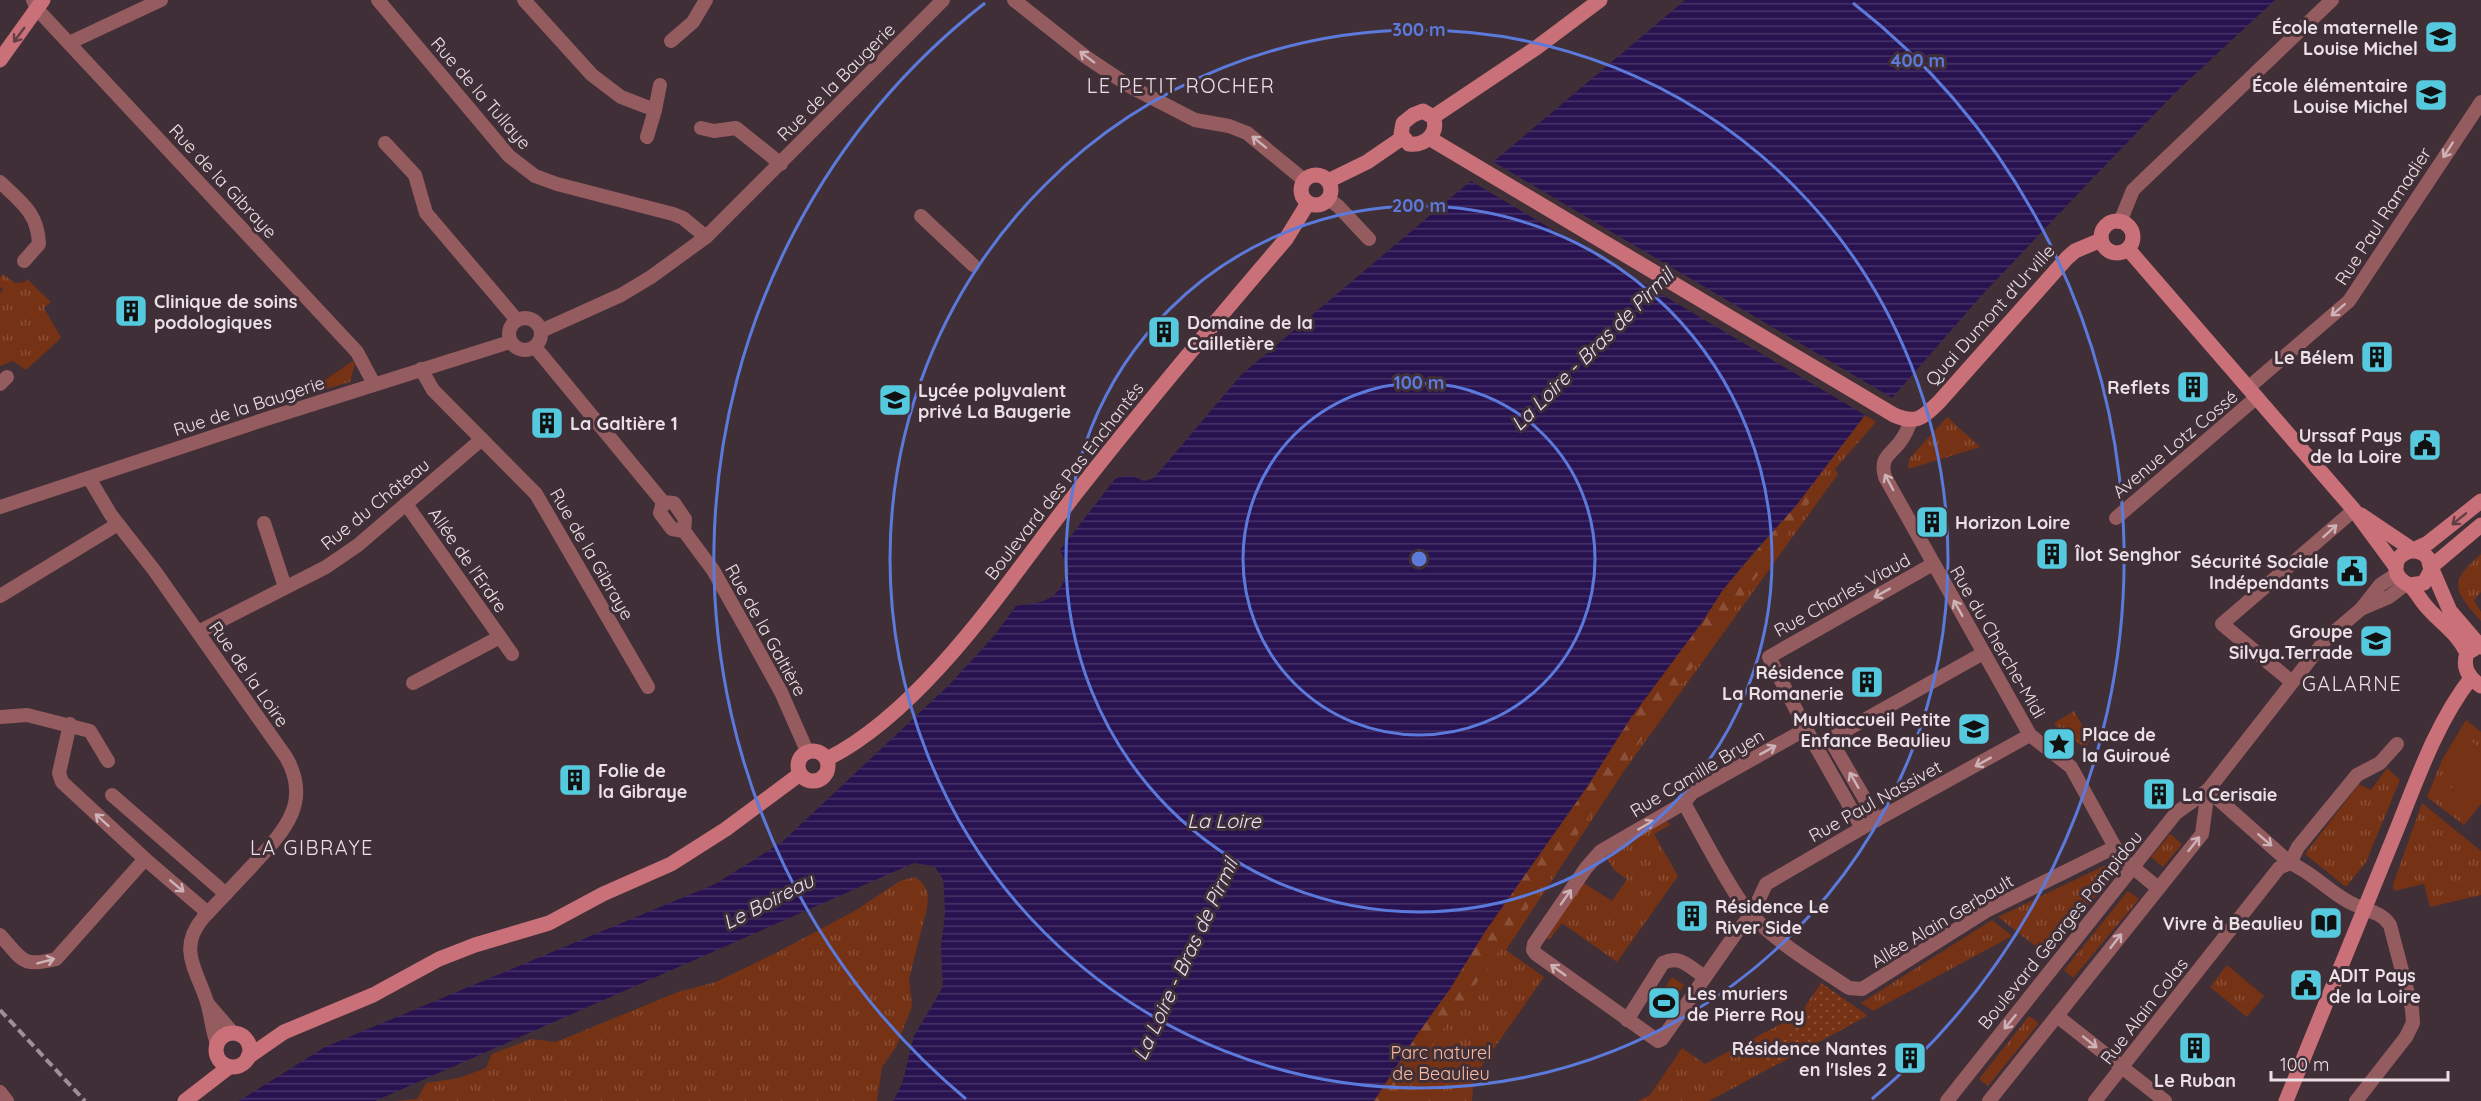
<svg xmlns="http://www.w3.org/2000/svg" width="2481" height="1101" font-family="Quicksand,sans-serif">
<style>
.grass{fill:url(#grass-tufts)}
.forest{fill:url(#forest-firs)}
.garden{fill:url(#garden-dots)}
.pitch{fill:#763214}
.water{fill:url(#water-rules)}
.pier{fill:#402f37}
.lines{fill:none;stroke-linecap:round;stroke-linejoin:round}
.street{stroke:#955c60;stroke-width:14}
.secondary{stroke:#ca7078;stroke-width:15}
.rail{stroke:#9e9096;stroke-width:4;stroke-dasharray:9 4.5;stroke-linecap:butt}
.oneway{stroke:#623f47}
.oneway2{stroke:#cdb2b6}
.ring{fill:none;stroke:#5b7adc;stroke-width:3}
.labels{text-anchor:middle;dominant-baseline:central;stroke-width:6;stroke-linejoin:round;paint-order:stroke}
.poi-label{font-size:18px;font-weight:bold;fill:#ebe0e5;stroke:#402f37;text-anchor:start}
.street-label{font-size:18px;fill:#ebe0e5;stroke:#402f37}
.park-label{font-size:18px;fill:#fbbba2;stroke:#402f37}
.neighbourhood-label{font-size:20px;letter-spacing:1.5px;fill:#ebe0e5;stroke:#402f37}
.water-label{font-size:20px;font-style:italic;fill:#e4e0f4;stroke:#402f37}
.centre{fill:#5b7adc;stroke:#402f37;stroke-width:3}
.ring-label{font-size:18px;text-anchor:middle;font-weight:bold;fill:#5b7adc;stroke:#402f37;stroke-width:6;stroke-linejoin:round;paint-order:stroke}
</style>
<defs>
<pattern id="grass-tufts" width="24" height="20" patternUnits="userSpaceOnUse" patternTransform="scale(1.5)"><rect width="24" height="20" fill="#763214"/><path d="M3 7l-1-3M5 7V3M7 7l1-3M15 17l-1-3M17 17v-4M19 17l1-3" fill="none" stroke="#8a4f36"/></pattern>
<pattern id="forest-firs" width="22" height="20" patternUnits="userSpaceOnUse" patternTransform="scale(1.5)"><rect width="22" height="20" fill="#763214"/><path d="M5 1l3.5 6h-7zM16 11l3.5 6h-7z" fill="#8a4f36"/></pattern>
<pattern id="garden-dots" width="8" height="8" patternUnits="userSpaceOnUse" patternTransform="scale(1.5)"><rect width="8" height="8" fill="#763214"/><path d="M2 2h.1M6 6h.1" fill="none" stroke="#8a4f36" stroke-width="1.8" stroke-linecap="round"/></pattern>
<pattern id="water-rules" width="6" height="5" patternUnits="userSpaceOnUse" patternTransform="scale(1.5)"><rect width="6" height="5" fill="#281250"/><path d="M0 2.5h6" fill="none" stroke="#473469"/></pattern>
</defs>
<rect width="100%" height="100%" fill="#402f37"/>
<g class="grass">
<path d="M3 274 15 283 25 282 27 279 51 302 44 308 61 338 26 370 13 361 0 366V293L3 289 0 287V278Z"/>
<path d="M353 361 355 364 350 382 316 392 313 388Z"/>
<path d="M1865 415 1876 422 1835 469 1838 474 1626 768 1506 950 1544 977 1474 1077 1472 1101H1374L1416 1036 1589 784 1609 750 1722 591 1795 507Z"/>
<path d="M1947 417 1980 447 1908 469 1909 459Z"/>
<path d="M2481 554V592L2474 600 2481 612V621C2455 591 2447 583 2481 554Z"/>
<path d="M2074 711 2090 739 2087 746 2079 744 2068 730 2061 734 2054 723Z"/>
<path d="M2466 720 2481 732V804L2464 825 2427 797 2442 760Z"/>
<path d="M2387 768 2400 780 2366 862 2346 887 2305 854 2359 784 2371 790Z"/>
<path d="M2422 803 2481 851V895L2430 907 2424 884 2394 891 2393 885Z"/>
<path d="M1667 821 1670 825 1654 834 1678 876 1617 962 1562 923 1549 940 1544 936 1582 882 1612 901 1627 879 1614 870 1605 855Z"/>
<path d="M2170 834 2182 844 2163 867 2151 857Z"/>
<path d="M2110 863 2115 873 2047 955 1998 917Z"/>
<path d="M915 877 923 883 928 894 927 908 909 979 912 1006 896 1047 882 1067 877 1101H395L417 1099 426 1083 459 1078 486 1068 492 1054 531 1039 556 1042 678 992 716 982 776 953 856 910 900 881Z"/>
<path d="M2128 891 2139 899 2073 978 2064 970Z"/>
<path d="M1992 920 2012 936 1873 1011 1861 1003Z"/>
<path d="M2227 965 2264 996 2247 1017 2210 987Z"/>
<path d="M1821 983 1867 1016 1709 1101H1638L1650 1095 1682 1048 1705 1064 1800 1014Z"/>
<path d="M2029 1016 2039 1023 1988 1086 1979 1079Z"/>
</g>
<path class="forest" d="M1814 484 1816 493 1632 753 1483 975C1451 1015 1423 1058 1396 1101H1374L1416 1036 1450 989 1484 933 1589 784 1630 719 1703 621 1722 591Z"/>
<path class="garden" d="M1824 985 1867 1015 1773 1066 1770 1060Z"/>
<g class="pitch">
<path d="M2465 736 2481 749V792L2444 761Z"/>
<path d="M2460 778 2481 796V801L2464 821 2440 801Z"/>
<path d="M1672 977 1684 985 1661 1020 1648 1012Z"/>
</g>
<path class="water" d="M1685 0H2275L2176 92 2095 176 1981 296 1892 398 1865 415 1795 507 1752 554 1722 591 1703 621 1630 719 1589 784 1484 933 1450 989 1416 1036 1374 1101H893L902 1084 914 1036 943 987 941 946 945 914 944 891 943 879 934 866 914 863 375 1101H239L325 1047 715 884 781 843 950 684 994 636 1016 606C1048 601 1056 602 1069 570L1060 550 1115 479C1127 474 1133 476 1144 481L1154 478 1241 375Z"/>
<path class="pier" d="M1492 161 1894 399 1868 417 1469 180Z"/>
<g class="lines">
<g class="street">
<path d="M33 0 37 9 357 352 374 384"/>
<path d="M378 0 509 156 535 176 557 184 673 214 683 218 706 237"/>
<path d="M524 0 592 75 621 97 655 110 647 137"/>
<path d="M1014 0 1086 57 1131 87 1195 120 1229 126 1247 133 1304 180"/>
<path d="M671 41 693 22 706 0"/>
<path d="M69 43 161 0"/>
<path d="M655 110 660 85"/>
<path d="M701 128 714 131 736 128 781 164"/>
<path d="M385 143 415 175 426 213 516 319"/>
<path d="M0 182C21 202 38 213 39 244L24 261"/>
<path d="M1328 199 1338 206 1369 239"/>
<path d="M921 216 973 265"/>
<path d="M2120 222 2133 190 2332 0"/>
<circle cx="525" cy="334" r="16"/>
<path d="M541 331 621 295 651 277 706 237 943 0"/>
<path d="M535 347 663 502 674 503 685 519 684 531"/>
<path d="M421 369 433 390 536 494 648 687"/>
<path d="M0 384 7 377"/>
<path d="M2249 387 2349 301 2481 102"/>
<path d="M1911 421C1908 427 1906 434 1902 439 1892 455 1879 455 1885 477L2030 735 2071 767 2115 847 2124 860 2158 888"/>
<path d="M89 478 111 515 154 570 286 757C313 804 282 833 251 867 235 884 219 901 203 918 177 949 197 970 207 1002 211 1016 212 1030 217 1044"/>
<path d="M663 502 660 513 672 529 684 531 713 570 749 634 781 692 807 751"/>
<path d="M406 504 512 654"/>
<path d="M0 507 269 418 510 342"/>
<path d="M2116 518 2257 397"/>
<path d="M264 523 285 587"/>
<path d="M0 596 118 524"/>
<path d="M2363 608 2389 597 2406 584"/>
<path d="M198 632 326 567 358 545 482 439"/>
<path d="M2292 682 2222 624 2354 510"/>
<path d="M413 683 500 637"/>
<path d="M1 717 27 715 90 731 108 761"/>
<path d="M70 724 59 773 62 782 145 859 208 913"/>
<path d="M1806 729 1692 793 1684 803 1601 851 1586 868 1534 944 1533 950 1536 954 1658 1041 1662 1039 1736 933 1752 914 1766 884 1862 828 2030 735"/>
<path d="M1830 739 1877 820"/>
<path d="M1816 747 1978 656 1982 652"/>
<path d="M2208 790 2290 863C2312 872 2328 891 2349 902 2363 910 2381 911 2390 925L2412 1009 2413 1023 2406 1037 2356 1101"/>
<path d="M112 795 226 894"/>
<path d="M1684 803C1702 835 1719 869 1739 899 1765 937 1812 963 1849 988L1862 989 1870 984 1986 911 2115 847"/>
<path d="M1862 828 1806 729 1769 657 1933 564"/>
<path d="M2290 863 2298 847 2357 775 2380 763 2397 744"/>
<path d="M0 935C22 959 21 968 56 959L145 859"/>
<path d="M208 1004 233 1033"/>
<path d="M2057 1016 2165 1101"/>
<path d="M1627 1020 1663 963C1680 954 1690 968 1705 977"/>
<path d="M0 1092 7 1101"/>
<path d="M1947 1101 2176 813 2208 790 2327 638 2361 609 2380 585 2397 574"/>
<path d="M1989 1101 2202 834 2208 790"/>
<path d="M2095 1101 2279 868 2290 863"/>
</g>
<g class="secondary">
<path d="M0 60 43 0"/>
<path d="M1423 111 1433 117C1440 133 1425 146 1409 144L1401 134 1403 123 1413 115Z"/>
<path d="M1433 117 1536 48 1600 0"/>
<path d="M1429 138 1894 415C1917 425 1923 417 1939 402L2067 258 2075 251 2101 240"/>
<circle cx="1316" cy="190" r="15"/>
<path d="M1328 181 1367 162 1402 138"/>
<circle cx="2117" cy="237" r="16"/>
<path d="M2128 249 2354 510 2396 567"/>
<path d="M2361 515 2413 550 2428 543 2481 501"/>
<path d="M2481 525 2431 567 2450 611 2481 647"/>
<path d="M2410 585 2424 583 2431 570 2428 558C2416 543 2390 554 2397 574 2400 581 2405 582 2410 586 2416 591 2420 599 2425 605 2440 623 2456 631 2467 653"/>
<path d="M2474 649 2467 653C2462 668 2469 678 2481 686"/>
<circle cx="813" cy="766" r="15"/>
<path d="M827 759C926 709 1009 579 1077 492 1144 406 1215 322 1286 239L1308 203"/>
<circle cx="233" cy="1050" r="17"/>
<path d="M248 1057 284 1032 373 995 439 959 475 945 549 923 603 894 671 864 726 829 800 774"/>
<path d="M185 1101 229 1067"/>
<path d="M2286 1101C2322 1012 2358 923 2395 834 2416 782 2436 723 2471 678"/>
</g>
<path class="rail" d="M0 1010 85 1101"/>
</g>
<defs><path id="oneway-shaft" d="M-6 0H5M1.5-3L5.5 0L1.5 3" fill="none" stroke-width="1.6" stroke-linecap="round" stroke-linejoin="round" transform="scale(1.5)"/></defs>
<g class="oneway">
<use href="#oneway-shaft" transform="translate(19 35) rotate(126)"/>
<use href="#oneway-shaft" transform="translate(2459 519) rotate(141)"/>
</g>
<g class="oneway2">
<use href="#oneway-shaft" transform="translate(1087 57) rotate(-143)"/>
<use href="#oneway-shaft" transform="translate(1259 142) rotate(-141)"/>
<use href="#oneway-shaft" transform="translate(2448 150) rotate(123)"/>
<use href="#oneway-shaft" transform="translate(2338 310) rotate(139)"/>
<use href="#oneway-shaft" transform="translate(1889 482) rotate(-118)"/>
<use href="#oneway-shaft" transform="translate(2330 531) rotate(-42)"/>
<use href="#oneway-shaft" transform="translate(1882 593) rotate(151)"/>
<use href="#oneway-shaft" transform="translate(1958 608) rotate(-119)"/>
<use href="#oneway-shaft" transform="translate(1768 750) rotate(-29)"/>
<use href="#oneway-shaft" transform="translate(1983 762) rotate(151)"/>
<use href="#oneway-shaft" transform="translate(1854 780) rotate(-120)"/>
<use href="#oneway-shaft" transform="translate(102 820) rotate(-138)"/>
<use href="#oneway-shaft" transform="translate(1646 825) rotate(-30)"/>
<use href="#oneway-shaft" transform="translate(2265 840) rotate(41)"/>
<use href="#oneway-shaft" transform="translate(2194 844) rotate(-52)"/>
<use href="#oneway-shaft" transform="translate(177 886) rotate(40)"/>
<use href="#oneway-shaft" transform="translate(1566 897) rotate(-55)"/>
<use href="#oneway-shaft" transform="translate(2116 941) rotate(-52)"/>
<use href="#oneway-shaft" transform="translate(46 961) rotate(-15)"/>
<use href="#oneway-shaft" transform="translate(1558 970) rotate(-144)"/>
<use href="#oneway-shaft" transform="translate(2010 1022) rotate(129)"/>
<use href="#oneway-shaft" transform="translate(2090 1042) rotate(39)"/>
</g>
<g class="ring">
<circle cx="1419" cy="559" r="176"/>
<circle cx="1419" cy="559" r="353"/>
<circle cx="1419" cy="559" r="529"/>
<path d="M966 1099A705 705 0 0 1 985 3M1853 3A705 705 0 0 1 1872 1099"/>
</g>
<defs>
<symbol id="school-square" viewBox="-11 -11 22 22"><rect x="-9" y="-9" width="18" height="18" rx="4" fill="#55cadf" stroke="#402f37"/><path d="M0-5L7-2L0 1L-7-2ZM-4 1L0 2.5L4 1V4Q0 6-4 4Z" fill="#111"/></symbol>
<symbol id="building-square" viewBox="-11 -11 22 22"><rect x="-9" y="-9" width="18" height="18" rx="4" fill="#55cadf" stroke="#402f37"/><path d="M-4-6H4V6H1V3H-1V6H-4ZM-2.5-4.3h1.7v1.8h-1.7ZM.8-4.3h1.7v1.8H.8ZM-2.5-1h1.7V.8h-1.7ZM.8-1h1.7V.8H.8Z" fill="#111"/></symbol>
<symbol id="civic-square" viewBox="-11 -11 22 22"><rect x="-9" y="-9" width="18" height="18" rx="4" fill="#55cadf" stroke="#402f37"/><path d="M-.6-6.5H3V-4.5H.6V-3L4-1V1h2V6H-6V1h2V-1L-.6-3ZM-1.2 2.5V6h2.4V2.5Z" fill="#111"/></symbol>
<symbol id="university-square" viewBox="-11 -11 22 22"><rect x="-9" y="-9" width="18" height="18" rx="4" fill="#55cadf" stroke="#402f37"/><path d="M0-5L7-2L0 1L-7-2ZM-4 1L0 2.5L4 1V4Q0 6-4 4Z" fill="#111"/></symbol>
<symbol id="sight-square" viewBox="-11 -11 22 22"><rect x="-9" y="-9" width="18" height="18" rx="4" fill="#55cadf" stroke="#402f37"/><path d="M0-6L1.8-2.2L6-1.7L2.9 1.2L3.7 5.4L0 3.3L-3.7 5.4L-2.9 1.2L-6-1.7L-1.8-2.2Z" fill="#111"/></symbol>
<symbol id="library-square" viewBox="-11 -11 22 22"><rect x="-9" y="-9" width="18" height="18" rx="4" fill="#55cadf" stroke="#402f37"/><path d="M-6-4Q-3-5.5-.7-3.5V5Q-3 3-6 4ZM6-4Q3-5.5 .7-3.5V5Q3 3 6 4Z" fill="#111"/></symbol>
<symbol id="stadium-square" viewBox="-11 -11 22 22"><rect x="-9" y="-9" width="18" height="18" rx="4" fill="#55cadf" stroke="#402f37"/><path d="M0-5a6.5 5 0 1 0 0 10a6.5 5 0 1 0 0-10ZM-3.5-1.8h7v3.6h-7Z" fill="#111"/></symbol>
</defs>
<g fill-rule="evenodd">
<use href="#school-square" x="2422" y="18" width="38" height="38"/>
<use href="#school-square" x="2412" y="76" width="38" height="38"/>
<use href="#building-square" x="112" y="292" width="38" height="38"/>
<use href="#building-square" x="1145" y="313" width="38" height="38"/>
<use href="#building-square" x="2358" y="338" width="38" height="38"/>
<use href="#building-square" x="2174" y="368" width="38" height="38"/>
<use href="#school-square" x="876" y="381" width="38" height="38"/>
<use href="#building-square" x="528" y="404" width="38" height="38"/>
<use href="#civic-square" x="2406" y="426" width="38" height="38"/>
<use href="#building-square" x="1913" y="503" width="38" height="38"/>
<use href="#building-square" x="2033" y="535" width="38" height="38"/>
<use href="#civic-square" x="2333" y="552" width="38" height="38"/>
<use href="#university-square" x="2357" y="622" width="38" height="38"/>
<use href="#building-square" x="1848" y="663" width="38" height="38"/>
<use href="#school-square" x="1955" y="710" width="38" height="38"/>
<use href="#sight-square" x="2040" y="725" width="38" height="38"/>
<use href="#building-square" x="556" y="761" width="38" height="38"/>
<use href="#building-square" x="2140" y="775" width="38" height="38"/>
<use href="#building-square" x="1673" y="897" width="38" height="38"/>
<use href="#library-square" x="2307" y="904" width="38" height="38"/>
<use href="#civic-square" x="2287" y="966" width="38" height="38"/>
<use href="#stadium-square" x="1645" y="984" width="38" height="38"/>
<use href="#building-square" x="2176" y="1029" width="38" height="38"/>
<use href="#building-square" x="1891" y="1039" width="38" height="38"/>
</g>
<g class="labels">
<g class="poi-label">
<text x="2418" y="27" text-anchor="end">École maternelle<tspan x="2418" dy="21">Louise Michel</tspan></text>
<text x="2408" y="85" text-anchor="end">École élémentaire<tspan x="2408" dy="21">Louise Michel</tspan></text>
<text x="154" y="301">Clinique de soins<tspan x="154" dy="21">podologiques</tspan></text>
<text x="1187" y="322">Domaine de la<tspan x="1187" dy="21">Cailletière</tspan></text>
<text x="2354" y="357" text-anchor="end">Le Bélem</text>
<text x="2170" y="387" text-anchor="end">Reflets</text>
<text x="918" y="390">Lycée polyvalent<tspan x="918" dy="21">privé La Baugerie</tspan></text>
<text x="570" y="423">La Galtière 1</text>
<text x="2402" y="435" text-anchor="end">Urssaf Pays<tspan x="2402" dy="21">de la Loire</tspan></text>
<text x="1955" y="522">Horizon Loire</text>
<text x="2075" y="554">Îlot Senghor</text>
<text x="2329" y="561" text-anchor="end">Sécurité Sociale<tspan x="2329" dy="21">Indépendants</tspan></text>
<text x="2353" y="631" text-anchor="end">Groupe<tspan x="2353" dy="21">Silvya.Terrade</tspan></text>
<text x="1844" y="672" text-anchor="end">Résidence<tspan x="1844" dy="21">La Romanerie</tspan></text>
<text x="1951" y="719" text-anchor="end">Multiaccueil Petite<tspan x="1951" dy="21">Enfance Beaulieu</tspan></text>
<text x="2082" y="734">Place de<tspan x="2082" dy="21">la Guiroué</tspan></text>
<text x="598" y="770">Folie de<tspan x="598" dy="21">la Gibraye</tspan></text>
<text x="2182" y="794">La Cerisaie</text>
<text x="1715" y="906">Résidence Le<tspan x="1715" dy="21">River Side</tspan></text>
<text x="2303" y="923" text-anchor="end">Vivre à Beaulieu</text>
<text x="2329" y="975">ADIT Pays<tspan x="2329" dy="21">de la Loire</tspan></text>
<text x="1687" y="993">Les muriers<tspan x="1687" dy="21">de Pierre Roy</tspan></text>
<text x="1887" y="1048" text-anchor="end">Résidence Nantes<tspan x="1887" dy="21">en l'Isles 2</tspan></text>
<text x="2195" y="1080" text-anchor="middle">Le Ruban</text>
</g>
<g class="street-label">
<text transform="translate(836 82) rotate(-45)">Rue de la Baugerie</text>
<text transform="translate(481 93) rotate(49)">Rue de la Tullaye</text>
<text transform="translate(223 181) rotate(47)">Rue de la Gibraye</text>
<text transform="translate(2383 216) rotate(-57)">Rue Paul Ramadier</text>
<text transform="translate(1990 315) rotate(-48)">Quai Dumont d'Urville</text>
<text transform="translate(249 406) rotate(-18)">Rue de la Baugerie</text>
<text transform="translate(2175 444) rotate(-40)">Avenue Lotz Cossé</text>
<text transform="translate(1064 481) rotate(-52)">Boulevard des Pas Enchantés</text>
<text transform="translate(375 504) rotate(-39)">Rue du Château</text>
<text transform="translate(592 554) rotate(60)">Rue de la Gibraye</text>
<text transform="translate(468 560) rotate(55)">Allée de l'Erdre</text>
<text transform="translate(1842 595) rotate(-29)">Rue Charles Viaud</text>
<text transform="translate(766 630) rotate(61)">Rue de la Galtière</text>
<text transform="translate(1998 642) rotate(60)">Rue du Cherche-Midi</text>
<text transform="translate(249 674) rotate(55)">Rue de la Loire</text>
<text transform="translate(1697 773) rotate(-31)">Rue Camille Bryen</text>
<text transform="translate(1875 801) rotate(-29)">Rue Paul Nassivet</text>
<text transform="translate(1942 921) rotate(-31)">Allée Alain Gerbault</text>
<text transform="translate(2060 930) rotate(-51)">Boulevard Georges Pompidou</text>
<text transform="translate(2144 1011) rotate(-52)">Rue Alain Colas</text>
</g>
<g class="park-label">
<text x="1441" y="1052">Parc naturel<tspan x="1441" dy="21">de Beaulieu</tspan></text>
</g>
<g class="neighbourhood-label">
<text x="1181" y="85">LE PETIT ROCHER</text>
<text x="2352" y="683">GALARNE</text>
<text x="312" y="847">LA GIBRAYE</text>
</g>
<g class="water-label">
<text transform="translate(1592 349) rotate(-45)">La Loire - Bras de Pirmil</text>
<text x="1224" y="820">La Loire</text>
<text transform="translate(768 901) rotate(-27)">Le Boireau</text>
<text transform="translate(1185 959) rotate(-65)">La Loire - Bras de Pirmil</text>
</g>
</g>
<circle cx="1419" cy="559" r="9" class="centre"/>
<g class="ring-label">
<text x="1419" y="36">300 m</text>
<text x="1918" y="67">400 m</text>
<text x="1419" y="212">200 m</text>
<text x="1419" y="389">100 m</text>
</g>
<path d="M2271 1071v9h177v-9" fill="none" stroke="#ebe0e5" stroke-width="3"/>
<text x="2280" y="1071" font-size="18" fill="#ebe0e5" stroke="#402f37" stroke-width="4.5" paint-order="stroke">100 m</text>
</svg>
